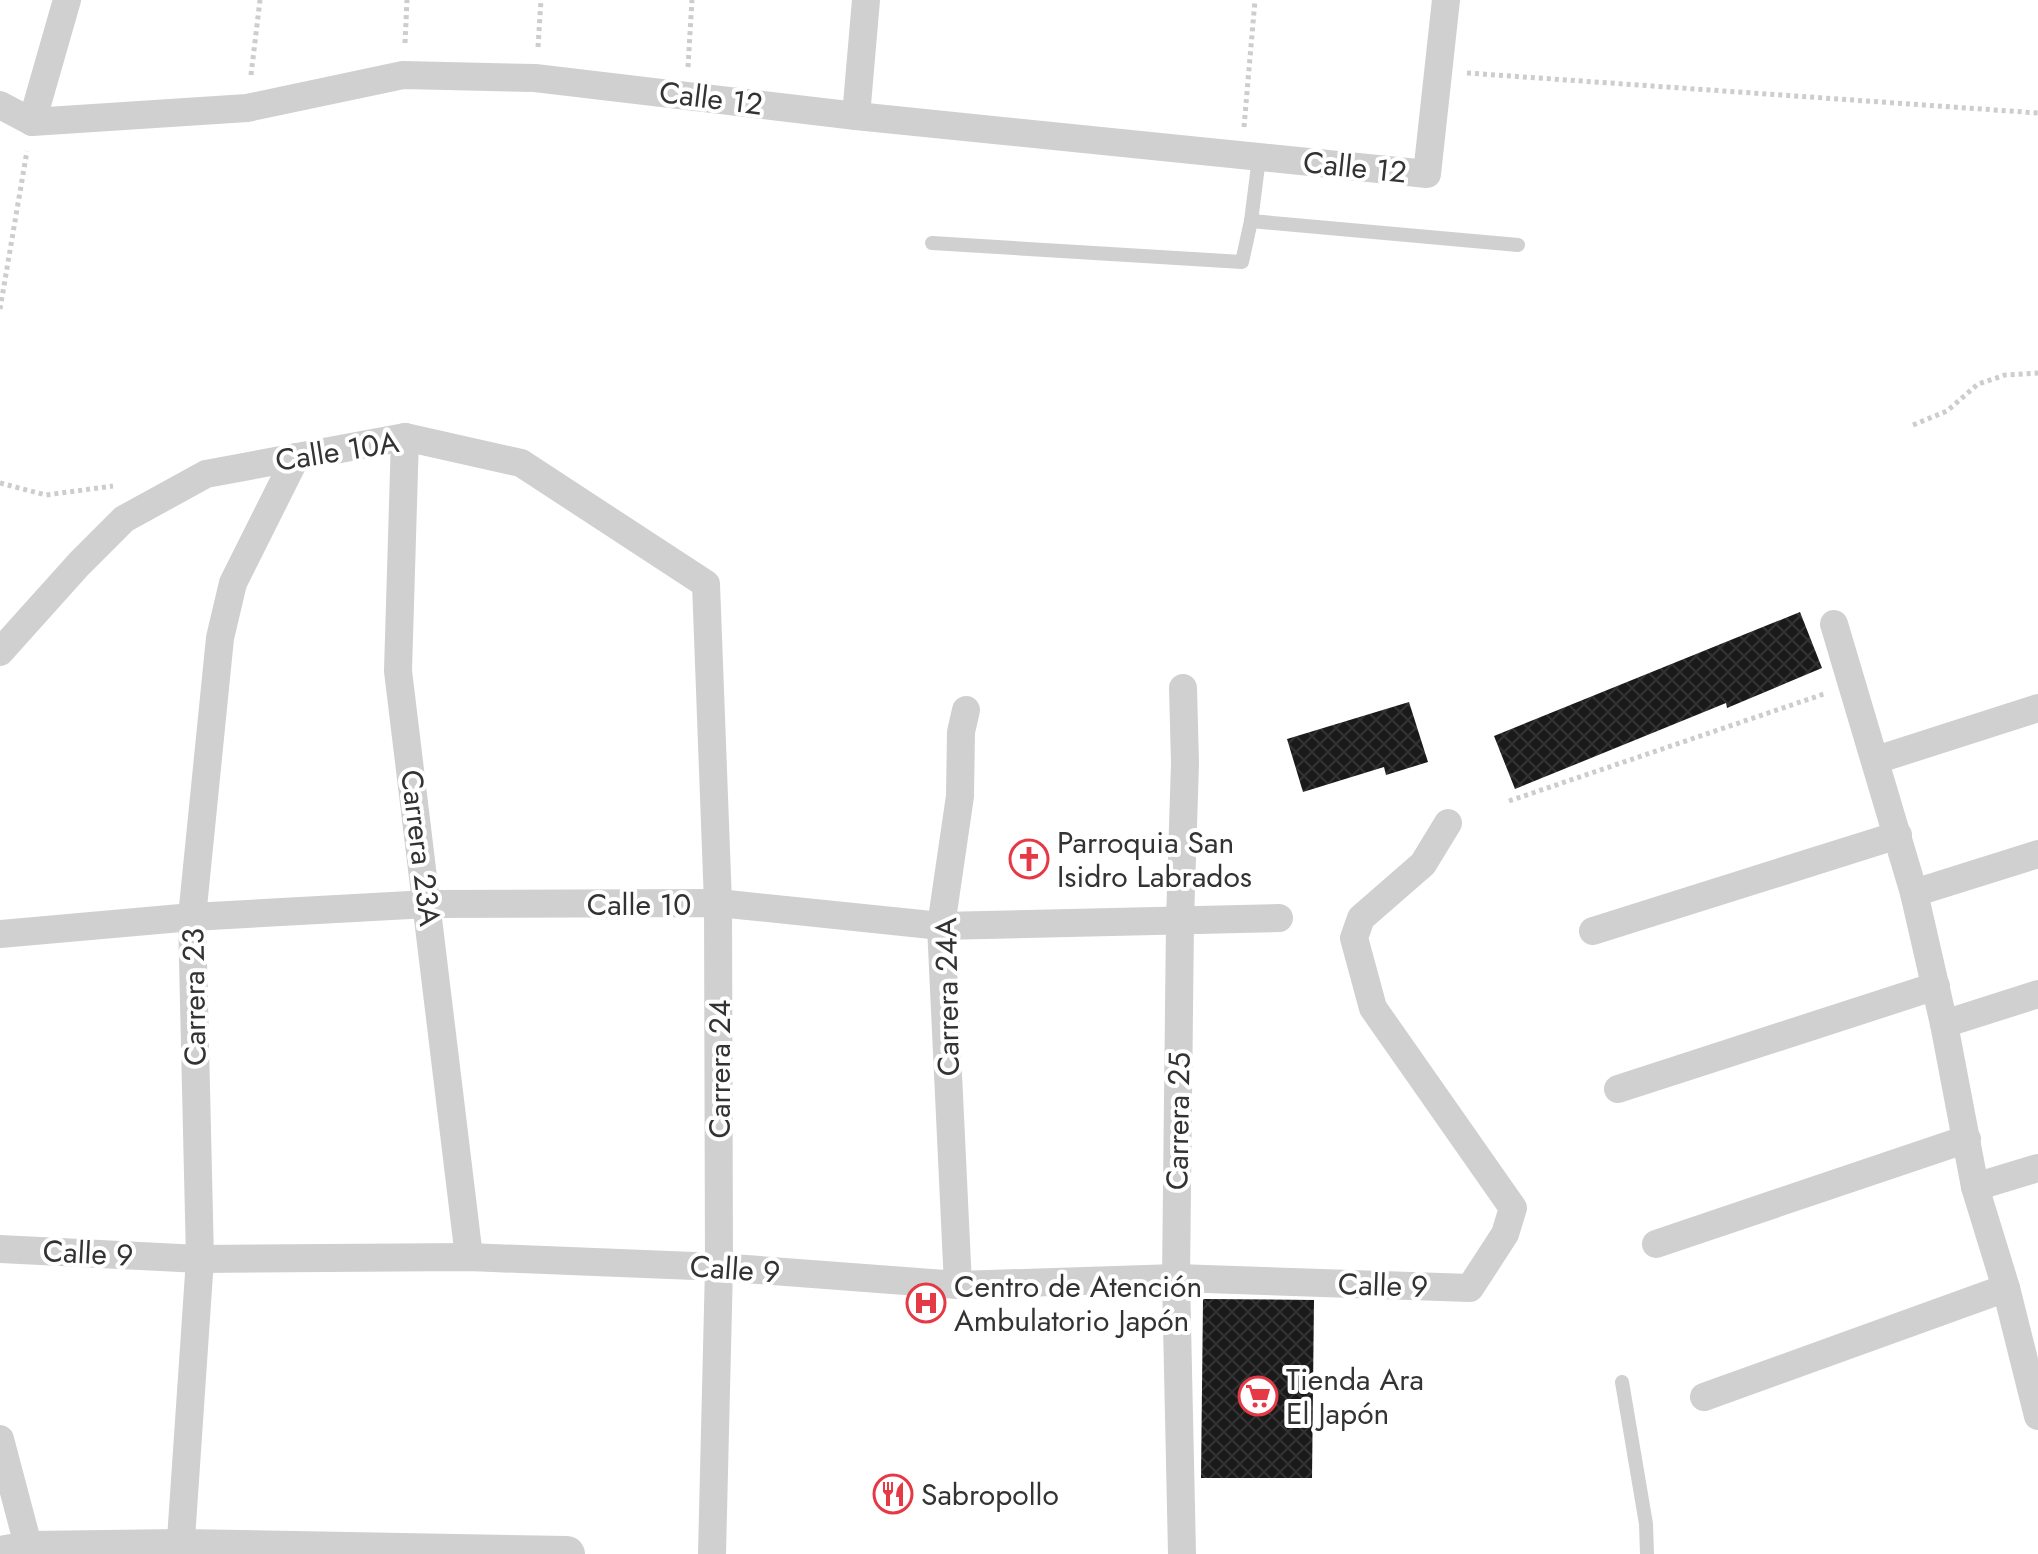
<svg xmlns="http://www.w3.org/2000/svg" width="2038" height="1554" font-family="Jost,sans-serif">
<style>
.building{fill:url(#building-cross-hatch)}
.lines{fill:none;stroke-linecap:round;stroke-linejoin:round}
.path{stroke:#cdcdcd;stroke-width:5;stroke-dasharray:4 4;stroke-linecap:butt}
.service{stroke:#d0d0d0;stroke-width:14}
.minor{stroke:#d0d0d0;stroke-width:28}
.tertiary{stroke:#d0d0d0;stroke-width:36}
.labels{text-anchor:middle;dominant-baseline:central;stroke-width:8;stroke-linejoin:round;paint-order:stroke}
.street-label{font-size:30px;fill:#333;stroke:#fff}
.poi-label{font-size:30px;fill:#333;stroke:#fff;text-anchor:start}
</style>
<defs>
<pattern id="building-cross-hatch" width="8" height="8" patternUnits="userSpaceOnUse" patternTransform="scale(2)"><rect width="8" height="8" fill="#1a1a1a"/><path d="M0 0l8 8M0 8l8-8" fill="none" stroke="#333"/></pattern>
</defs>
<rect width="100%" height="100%" fill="#fff"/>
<g class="building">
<path d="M1800 612 1822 668 1727 708 1726 703 1515 789 1494 736Z"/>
<path d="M1409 702 1428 762 1386 775 1384 767 1303 792 1287 739Z"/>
<path d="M1203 1299 1314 1300 1312 1478H1201Z"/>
</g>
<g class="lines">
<g class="path">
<path d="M405 43 407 0"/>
<path d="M538 47 541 0"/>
<path d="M688 67 692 0"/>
<path d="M1467 73 2038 113"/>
<path d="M251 75 260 0"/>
<path d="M1244 127 1255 0"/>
<path d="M0 309 27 151"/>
<path d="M1913 425 1947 411 1978 384 2005 375 2038 373"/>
<path d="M0 483 46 495 113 486"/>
<path d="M1509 801 1824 694"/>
</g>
<g class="service">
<path d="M1251 221 1518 245"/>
<path d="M932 243 1242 262 1251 221 1259 158"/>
<path d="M1622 1382 1646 1524 1647 1554"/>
</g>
<g class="minor">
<path d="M0 105 32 122 247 108 403 75 535 78 856 116 1427 174 1446 0"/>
<path d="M856 116 866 0"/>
<path d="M32 122 67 0"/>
<path d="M405 437 398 671 469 1257"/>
<path d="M1834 624 1914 893 1944 1024 1975 1187 2006 1288 2038 1416"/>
<path d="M0 652 79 564 124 519 206 474 405 437 521 463 706 584 718 903 719 1267 712 1554"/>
<path d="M1876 760 2038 708"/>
<path d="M1914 893 2038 854"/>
<path d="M1593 931 1898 835"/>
<path d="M0 934 192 917 428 904 718 903 941 926 1279 918"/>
<path d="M1944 1024 2038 994"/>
<path d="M1618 1089 1936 986"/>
<path d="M1975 1187 2038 1168"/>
<path d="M1656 1244 1967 1139"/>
<path d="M0 1249 200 1259 469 1257 719 1267 958 1285 1176 1278 1470 1288 1505 1234 1513 1208 1373 1008 1354 938 1361 918 1423 864 1448 823"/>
<path d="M958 1285 941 926 960 796 961 732 966 710"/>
<path d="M1704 1397 2006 1288"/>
<path d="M0 1439 29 1549"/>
<path d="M180 1554 200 1259 192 917 220 638 233 583 296 457"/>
<path d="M1182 1554 1176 1278 1180 921 1185 763 1183 688"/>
</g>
<path class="tertiary" d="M0 1554 29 1549 181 1547 567 1554"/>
</g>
<defs>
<symbol id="church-ring" viewBox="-11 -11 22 22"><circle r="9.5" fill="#fff" stroke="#e63946" stroke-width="1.5"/><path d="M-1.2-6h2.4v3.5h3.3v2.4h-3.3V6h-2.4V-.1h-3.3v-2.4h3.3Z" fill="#e63946"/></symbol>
<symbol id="hospital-ring" viewBox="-11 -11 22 22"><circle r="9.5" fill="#fff" stroke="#e63946" stroke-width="1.5"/><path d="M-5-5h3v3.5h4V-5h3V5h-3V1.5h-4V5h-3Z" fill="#e63946"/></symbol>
<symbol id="supermarket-ring" viewBox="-11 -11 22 22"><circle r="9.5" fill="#fff" stroke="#e63946" stroke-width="1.5"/><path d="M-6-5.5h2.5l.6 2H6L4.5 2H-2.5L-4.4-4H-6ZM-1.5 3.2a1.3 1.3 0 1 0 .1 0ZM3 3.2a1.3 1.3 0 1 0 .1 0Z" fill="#e63946"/></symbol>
<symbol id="restaurant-ring" viewBox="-11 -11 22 22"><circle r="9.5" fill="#fff" stroke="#e63946" stroke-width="1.5"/><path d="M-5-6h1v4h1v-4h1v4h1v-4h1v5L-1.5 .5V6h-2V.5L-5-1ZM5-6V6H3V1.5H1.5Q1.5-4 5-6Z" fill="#e63946"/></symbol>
</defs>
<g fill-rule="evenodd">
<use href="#church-ring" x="1007" y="837" width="44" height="44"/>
<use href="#hospital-ring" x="904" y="1281" width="44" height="44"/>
<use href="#supermarket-ring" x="1236" y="1374" width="44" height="44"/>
<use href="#restaurant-ring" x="871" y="1472" width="44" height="44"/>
</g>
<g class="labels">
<g class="street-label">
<text transform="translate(711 98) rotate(7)">Calle 12</text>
<text transform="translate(1355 167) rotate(6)">Calle 12</text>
<text transform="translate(337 451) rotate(-9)">Calle 10A</text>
<text transform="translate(421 848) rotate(83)">Carrera 23A</text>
<text x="639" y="904">Calle 10</text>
<text transform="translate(194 997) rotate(-91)">Carrera 23</text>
<text transform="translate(947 997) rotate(-91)">Carrera 24A</text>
<text transform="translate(719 1069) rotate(-90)">Carrera 24</text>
<text transform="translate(1178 1121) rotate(-89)">Carrera 25</text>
<text transform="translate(88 1253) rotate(3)">Calle 9</text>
<text transform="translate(735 1269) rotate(4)">Calle 9</text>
<text transform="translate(1383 1285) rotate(2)">Calle 9</text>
</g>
<g class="poi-label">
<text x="1057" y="842">Parroquia San<tspan x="1057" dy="34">Isidro Labrados</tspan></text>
<text x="954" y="1286">Centro de Atención<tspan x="954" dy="34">Ambulatorio Japón</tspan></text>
<text x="1286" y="1379">Tienda Ara<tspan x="1286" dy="34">El Japón</tspan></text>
<text x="921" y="1494">Sabropollo</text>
</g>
</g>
</svg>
